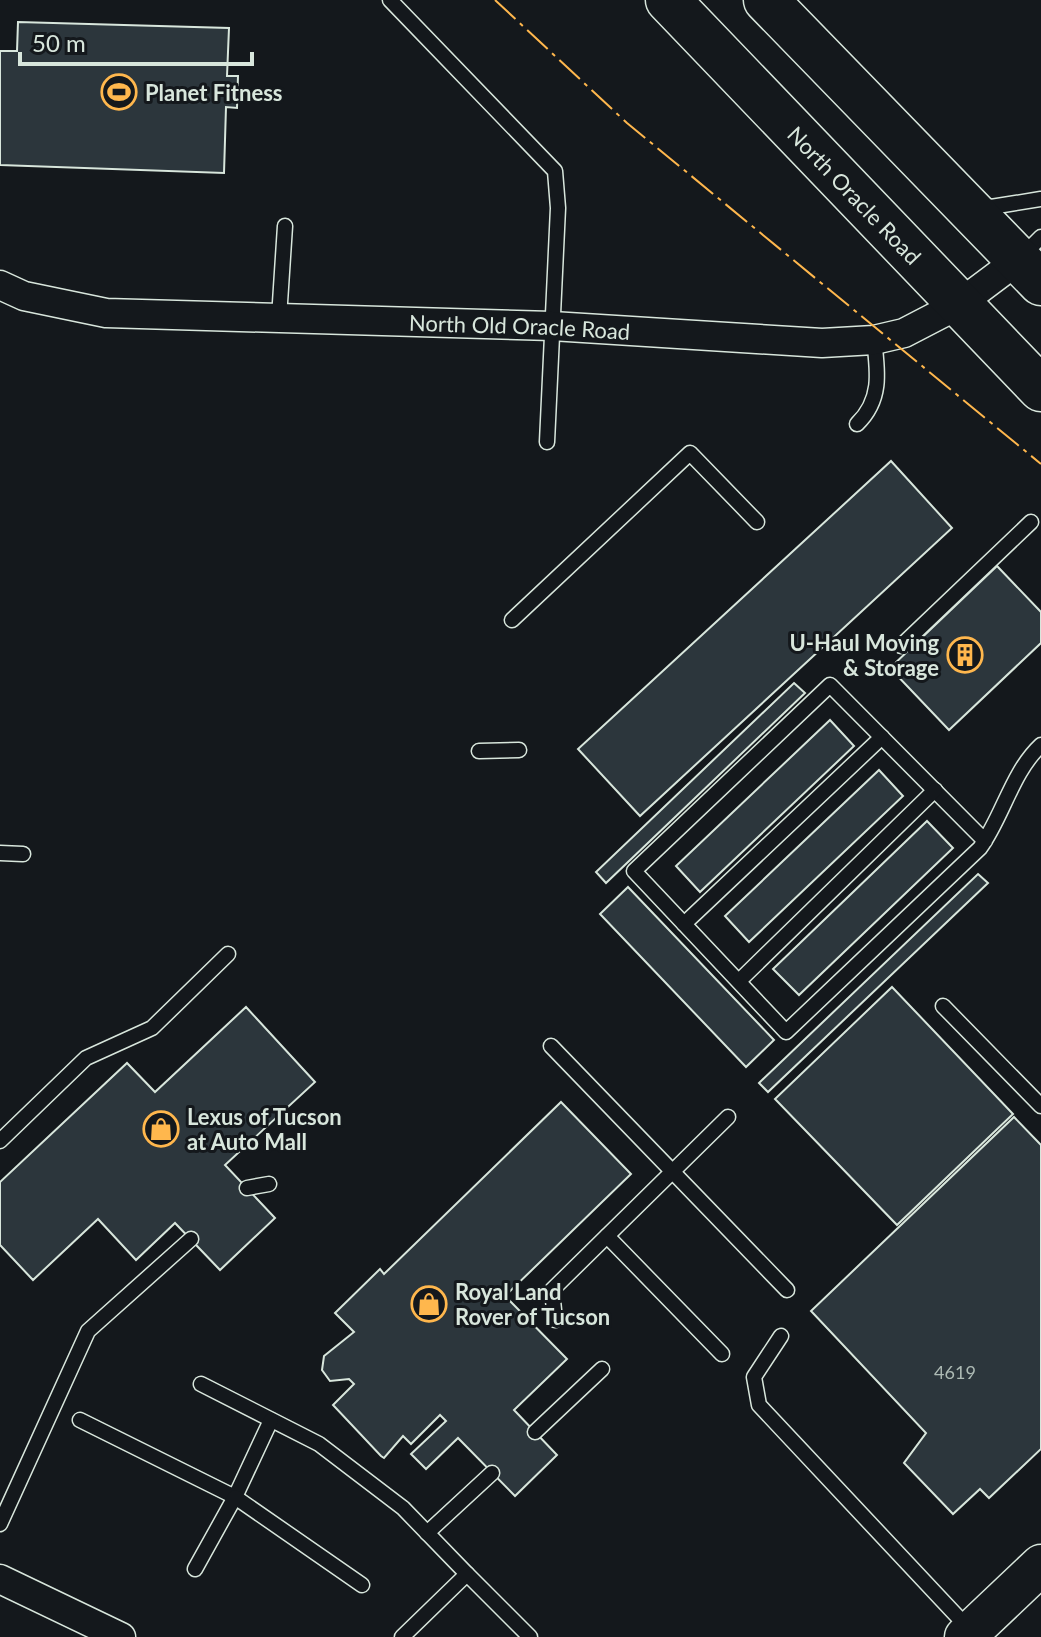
<svg xmlns="http://www.w3.org/2000/svg" width="1041" height="1637" font-family="Lato,sans-serif">
<style>
.building{fill:#2c363c;stroke:#d8e6dc;stroke-width:2}
.lines{fill:none;stroke-linecap:round;stroke-linejoin:round}
.lane-casing{stroke:#d8e6dc;stroke-width:17}
.street-casing{stroke:#d8e6dc;stroke-width:31}
.secondary-casing{stroke:#d8e6dc;stroke-width:43}
.highway-casing{stroke:#d8e6dc;stroke-width:47}
.lane{stroke:#14181c;stroke-width:14}
.street{stroke:#14181c;stroke-width:28}
.secondary{stroke:#14181c;stroke-width:40}
.highway{stroke:#14181c;stroke-width:44}
.power{stroke:#ffb74d;stroke-width:2;stroke-dasharray:28 6 4 6;stroke-linecap:butt}
.labels{text-anchor:middle;dominant-baseline:central;stroke-width:6;stroke-linejoin:round;paint-order:stroke}
.number-label{font-size:18px;fill:#adbab4}
.poi-label{font-size:22px;font-weight:bold;fill:#d8e6dc;stroke:#14181c;text-anchor:start}
.street-label{font-size:22px;fill:#d8e6dc;stroke:#14181c}
</style>
<rect width="100%" height="100%" fill="#14181c"/>
<g class="building">
<path d="M18 22 229 28 227 76H238L237 108 226 107 224 173 0 165V51H17Z"/>
<path d="M891 461 952 528 640 816 578 749Z"/>
<path d="M997 566 1041 612V643L949 730 890 668Z"/>
<path d="M794 683 805 693 606 883 596 872Z"/>
<path d="M830 720 854 746 700 892 676 866Z"/>
<path d="M879 770 903 796 749 942 725 916Z"/>
<path d="M927 821 953 848 799 995 773 969Z"/>
<path d="M978 874 988 883 768 1092 759 1083Z"/>
<path d="M628 887 774 1040 746 1067 600 914Z"/>
<path d="M892 987 1013 1114 897 1225 775 1099Z"/>
<path d="M246 1007 315 1082 225 1165 275 1218 220 1270 175 1223 136 1260 98 1219 33 1280 0 1245V1182L127 1063 155 1092Z"/>
<path d="M561 1102 631 1174 505 1296 567 1359 514 1410 557 1455 515 1496 458 1438 426 1469 411 1454 446 1421 440 1415 411 1444 403 1436 384 1458 381 1456 333 1405 354 1384 349 1379 330 1381 322 1370 324 1356 354 1332 335 1313 380 1269 384 1274Z"/>
<path d="M1014 1117 1041 1145V1449L989 1498 980 1489 953 1514 904 1463 926 1433 811 1311Z"/>
</g>
<g class="lines">
<defs>
<g id="lane">
<path d="M390 0 555 171 558 208 547 442"/>
<path d="M978 205 991 207 1041 199"/>
<path d="M1021 257 1041 237"/>
<path d="M279 318 285 226"/>
<path d="M857 424C882 400 878 372 874 340"/>
<path d="M512 620 690 453 757 522"/>
<path d="M901 646 1031 522"/>
<path d="M479 751 519 750"/>
<path d="M985 841 830 685 634 871 786 1032 980 848C1003 816 1012 772 1041 745"/>
<path d="M0 853 23 854"/>
<path d="M684 924 882 737"/>
<path d="M739 981 935 790"/>
<path d="M943 1006 1041 1106"/>
<path d="M551 1046 787 1290"/>
<path d="M0 1141 86 1058 152 1028 228 954"/>
<path d="M247 1188 269 1184"/>
<path d="M607 1236 722 1354"/>
<path d="M555 1320 552 1290 728 1117"/>
<path d="M781 1336 754 1377 759 1405 971 1631"/>
<path d="M201 1384 319 1444 403 1508 467 1574"/>
<path d="M80 1420 235 1497 271 1420"/>
<path d="M535 1432 602 1369"/>
<path d="M0 1524 88 1331 191 1239"/>
<path d="M427 1533 492 1473"/>
<path d="M195 1569 235 1497 362 1585"/>
<path d="M402 1637 467 1574 530 1637"/>
</g>
<g id="street">
<path id="s1" d="M0 285 24 296 106 313 552 326 822 343 874 340 904 333 958 305 1018 260"/>
<path d="M0 1579 121 1637"/>
</g>
<path id="secondary" d="M965 1637 1041 1565"/>
<g id="highway">
<path id="s2" d="M668 0 1041 389"/>
<path d="M766 0 1041 283"/>
</g>
</defs>
<use href="#lane" class="lane-casing"/>
<use href="#street" class="street-casing"/>
<use href="#secondary" class="secondary-casing"/>
<use href="#highway" class="highway-casing"/>
<use href="#lane" class="lane"/>
<use href="#street" class="street"/>
<use href="#secondary" class="secondary"/>
<use href="#highway" class="highway"/>
<path class="power" d="M495 0 627 123 1041 464"/>
</g>
<defs>
<symbol id="stadium-ring" viewBox="-11 -11 22 22"><circle r="9.5" fill="#14181c" stroke="#ffb74d" stroke-width="1.5"/><path d="M0-5a6.5 5 0 1 0 0 10a6.5 5 0 1 0 0-10ZM-3.5-1.8h7v3.6h-7Z" fill="#ffb74d"/></symbol>
<symbol id="building-ring" viewBox="-11 -11 22 22"><circle r="9.5" fill="#14181c" stroke="#ffb74d" stroke-width="1.5"/><path d="M-4-6H4V6H1V3H-1V6H-4ZM-2.5-4.3h1.7v1.8h-1.7ZM.8-4.3h1.7v1.8H.8ZM-2.5-1h1.7V.8h-1.7ZM.8-1h1.7V.8H.8Z" fill="#ffb74d"/></symbol>
<symbol id="shop-ring" viewBox="-11 -11 22 22"><circle r="9.5" fill="#14181c" stroke="#ffb74d" stroke-width="1.5"/><path d="M-5-2.5h2.3a2.7 3.5 0 0 1 5.4 0H5L5.5 6h-11ZM-1.5-2.5h3a1.5 2.3 0 0 0-3 0Z" fill="#ffb74d"/></symbol>
</defs>
<g fill-rule="evenodd">
<use href="#stadium-ring" x="99" y="72" width="40" height="40"/>
<use href="#building-ring" x="945" y="635" width="40" height="40"/>
<use href="#shop-ring" x="141" y="1109" width="40" height="40"/>
<use href="#shop-ring" x="409" y="1284" width="40" height="40"/>
</g>
<g class="labels">
<g class="number-label">
<text x="955" y="1372">4619</text>
</g>
<g class="poi-label">
<text x="145" y="92">Planet Fitness</text>
<text x="939" y="642" text-anchor="end">U-Haul Moving<tspan x="939" dy="25">&amp; Storage</tspan></text>
<text x="187" y="1116">Lexus of Tucson<tspan x="187" dy="25">at Auto Mall</tspan></text>
<text x="455" y="1291">Royal Land<tspan x="455" dy="25">Rover of Tucson</tspan></text>
</g>
<g class="street-label">
<text stroke="none"><textPath href="#s2" startOffset="270">North Oracle Road</textPath></text>
<text stroke="none"><textPath href="#s1" startOffset="524">North Old Oracle Road</textPath></text>
</g>
</g>
<path d="M20 52v12h232v-12" fill="none" stroke="#d8e6dc" stroke-width="4"/>
<text x="32" y="52" font-size="24" fill="#d8e6dc" stroke="#14181c" stroke-width="6" paint-order="stroke">50 m</text>
</svg>
